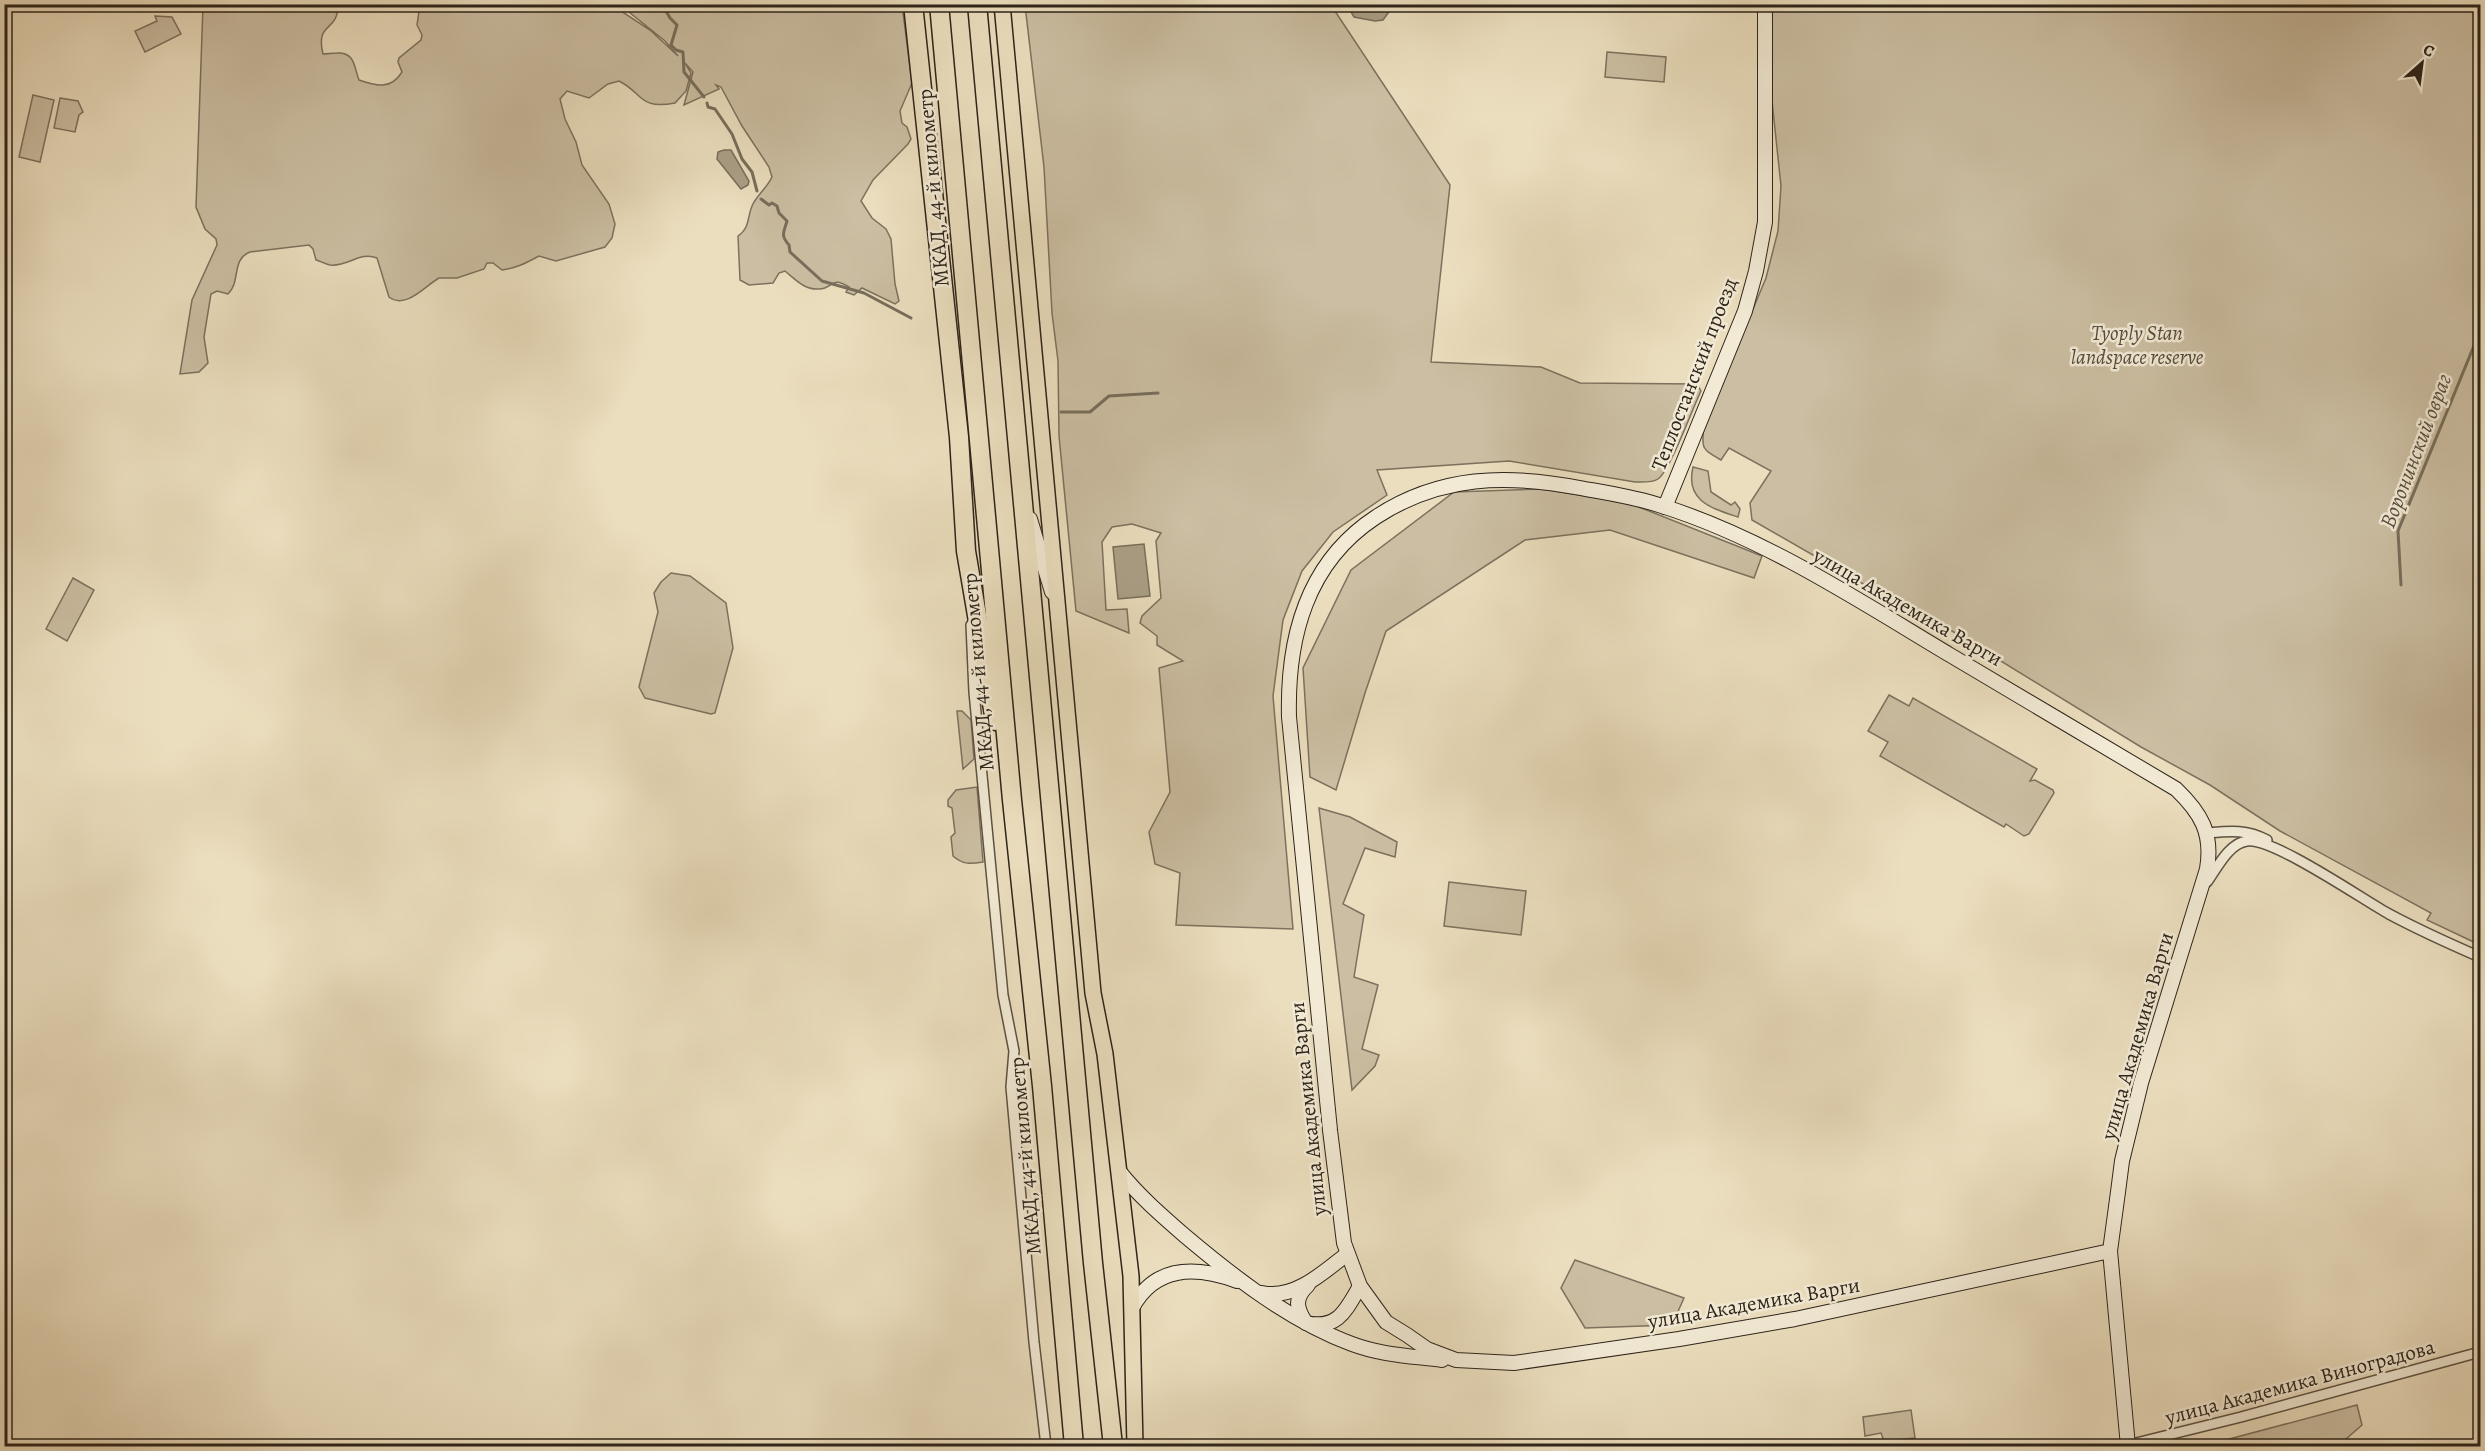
<svg xmlns="http://www.w3.org/2000/svg" width="2485" height="1451" font-family="Alegreya,serif">
<style>
.green{fill:#cbbea2;stroke:#7c715e;stroke-width:1.5}
.water{fill:#aa9f86;stroke:#786e5b;stroke-width:1.5}
.lines{fill:none;stroke-linecap:round;stroke-linejoin:round}
.stream{stroke:#786e5b;stroke-width:3}
.street-casing{stroke:#5c5243;stroke-width:12}
.secondary-casing{stroke:#2d241a;stroke-width:16}
.primary-casing{stroke:#2d241a;stroke-width:18}
.highway-casing{stroke:#2d241a;stroke-width:21}
.street{stroke:#f2ead5;stroke-width:9}
.secondary{stroke:#f2ead5;stroke-width:14}
.primary{stroke:#ebdebe;stroke-width:15}
.highway{stroke:#ebdebe;stroke-width:18}
.labels{text-anchor:middle;dominant-baseline:central;stroke-width:5;stroke-linejoin:round;paint-order:stroke}
.street-label{font-size:21px;fill:#2d241a;stroke:#f2ead5}
.park-label{font-size:21px;font-style:italic;fill:#544a3c;stroke:#f2ead5}
.water-label{font-size:22px;font-style:italic;fill:#594f40;stroke:#f2ead5}
</style>
<rect width="100%" height="100%" fill="#ebdebe"/>
<filter id="stains"><feTurbulence type="fractalNoise" baseFrequency=".00333" numOctaves="4"/><feColorMatrix values="0 0 0 0 .2 0 0 0 0 .09 0 0 0 0 .02 0 0 0 .5 -.17"/></filter>
<radialGradient id="worn" r=".72"><stop offset=".6" stop-color="#630" stop-opacity="0"/><stop offset="1" stop-color="#630" stop-opacity=".3"/></radialGradient>
<g class="green">
<path d="M203 5H338C338 33 315 21 323 54 328 54 332 53 337 53 355 52 354 67 359 80 376 86 391 90 402 72L398 62 399 58 421 40 422 35 417 25 420 5H612L650 30 678 56 665 41 624 8 627 5H902L912 83 900 111 902 123 907 127 911 139 908 144 873 180 861 201 872 218 886 229 891 239 895 284 899 301 895 304 862 288 854 295 846 292 849 287C830 275 834 289 819 289 804 290 795 279 785 271L779 273 773 283 749 285 740 280 738 236C750 228 747 218 752 206 756 196 767 188 772 177L769 167 742 126 721 87 716 85 719 89 684 105 693 72 685 63 691 73 686 91 675 103C639 110 643 93 619 81L608 84 589 98 567 91 560 99 565 119 576 142 582 165 609 204 615 224 612 238 605 247 556 261 539 256C526 263 517 268 502 270L493 263H487L484 269 457 278H439C426 285 406 310 389 297L377 258C360 251 348 267 330 265 325 264 320 261 316 260L313 249 309 245 250 252C231 259 241 282 228 294L217 291 211 294 204 337 208 363 199 372 180 374 192 300 217 245 216 239 205 229 196 207Z"/>
<path d="M1025 5H1331L1450 185 1431 362 1541 367 1580 383 1697 384 1701 391C1693 407 1670 471 1658 479 1652 483 1642 482 1635 482L1509 461 1377 470 1387 495 1333 532 1302 571 1283 620 1273 696 1293 929 1176 925 1180 873 1155 864 1149 832 1170 792 1159 668 1183 661 1157 645V636L1140 623 1142 616 1161 598 1156 541 1161 533 1132 524 1112 527 1102 542 1106 610 1127 609 1129 633 1076 611 1059 436 1058 361 1052 313 1044 167Z"/>
<path d="M1773 5H2480V945L2427 920 2431 913 2280 831 2210 785 2141 747 1882 588H1870L1752 520 1750 503 1771 471 1729 448 1721 460C1702 449 1701 449 1704 426L1766 278 1778 231 1781 186 1770 82 1769 32Z"/>
<path d="M155 16 172 17 181 34 145 52 135 31 157 21Z"/>
<path d="M1607 52 1666 57 1664 82 1605 77Z"/>
<path d="M33 95 54 100 40 162 19 157Z"/>
<path d="M60 98 78 101 83 112 79 115 75 132 54 128Z"/>
<path d="M1693 467 1708 471 1711 492 1731 505 1735 502 1740 509 1738 517C1711 508 1685 501 1693 467Z"/>
<path d="M1542 489 1629 503 1762 556 1754 578 1610 530 1525 540 1386 631 1365 693 1336 790 1310 777 1303 668 1351 570 1454 492Z"/>
<path d="M671 573 690 576 726 603 733 648 715 713 711 714 645 698 639 687 658 612 654 593 661 582Z"/>
<path d="M73 578 94 590 67 641 46 629Z"/>
<path d="M1889 695 1909 706 1913 698 2037 769 2030 781 2035 780 2053 790 2054 793 2029 834 2024 836 2006 824 2004 827 1880 756 1888 742 1868 731Z"/>
<path d="M957 711H962L971 720 974 759 963 769Z"/>
<path d="M977 787 983 862C971 864 963 865 953 856L951 837 955 833 952 808 948 806V800L956 790Z"/>
<path d="M1319 808 1350 817 1397 842 1395 857 1365 848 1343 904 1364 915 1354 977 1378 985 1362 1049 1379 1055 1375 1066 1352 1090Z"/>
<path d="M1449 882 1526 891 1521 935 1444 926Z"/>
<path d="M1575 1260 1684 1298 1672 1325 1585 1328 1561 1288Z"/>
<path d="M2357 1405 2362 1425 2338 1446H2203Z"/>
<path d="M1911 1410 1915 1438 1884 1441 1881 1433 1865 1436 1863 1417Z"/>
</g>
<g class="water">
<path d="M1347 5V4L1394 5 1383 20 1375 21 1354 17Z"/>
<path d="M724 150H731L749 181 748 185 741 189 717 159 718 152Z"/>
<path d="M1144 544 1150 596 1118 599 1113 547Z"/>
</g>
<g class="lines">
<g class="stream">
<path d="M662 4 670 18 677 25 671 45 676 50 683 52 684 72 704 97"/>
<path d="M707 103 708 107 715 109 732 134 742 159 752 172 757 191"/>
<path d="M761 199 769 205 772 203 777 206 779 213 787 221C784 232 780 235 789 245L790 252 822 281 864 293 911 318"/>
<path d="M1061 412H1090L1109 396 1158 393"/>
<path d="M2401 585 2398 531 2480 331"/>
</g>
<defs>
<g id="street">
<path d="M971 625 974 692 1003 995 1014 1051 1011 1087 1034 1342 1046 1446"/>
<path d="M2207 833C2230 831 2246 829 2267 840"/>
<path d="M2207 882C2217 868 2229 843 2247 841 2272 837 2362 899 2389 914 2419 930 2450 944 2480 957"/>
<path d="M2128 1445 2241 1417 2480 1352"/>
</g>
<g id="secondary">
<path d="M1665 507 1745 311 1756 271 1765 222V4"/>
<path d="M1030 519 1052 592"/>
<path d="M1119 1171C1138 1195 1161 1215 1184 1235 1235 1278 1290 1321 1352 1344 1381 1355 1411 1356 1442 1360"/>
<path d="M2110 1251 1795 1319 1679 1339 1514 1363 1456 1360 1427 1349 1407 1335 1386 1322 1360 1286 1344 1243 1330 1130 1289 717C1287 638 1306 563 1376 517 1440 475 1507 474 1580 488 1607 493 1635 497 1662 506 1764 538 1858 600 1950 655 2025 700 2101 744 2176 789 2201 813 2213 833 2207 869L2141 1083 2122 1161 2118 1192 2110 1251 2128 1446"/>
<path d="M1308 1285C1294 1298 1296 1308 1306 1323 1338 1330 1346 1310 1360 1286"/>
<path d="M1262 1293C1294 1300 1324 1272 1347 1254"/>
<path d="M1132 1308C1155 1265 1196 1266 1237 1281"/>
</g>
<path id="primary" d="M1002 4 1093 993 1105 1054 1131 1276 1135 1446"/>
<g id="highway">
<path d="M913 4 959 437 966 551 995 721"/>
<path d="M939 4 1012 800 1042 1086 1074 1446"/>
<path d="M977 4 1093 1263 1113 1446"/>
</g>
</defs>
<use href="#street" class="street-casing"/>
<use href="#secondary" class="secondary-casing"/>
<use href="#primary" class="primary-casing"/>
<use href="#highway" class="highway-casing"/>
<use href="#street" class="street"/>
<use href="#secondary" class="secondary"/>
<use href="#primary" class="primary"/>
<use href="#highway" class="highway"/>
</g>
<g class="labels">
<g class="street-label">
<text transform="translate(933 188) rotate(-95)">МКАД, 44-й километр</text>
<text transform="translate(1694 374) rotate(-69)">Теплостанский проезд</text>
<text transform="translate(1908 607) rotate(30)">улица Академика Варги</text>
<text transform="translate(978 672) rotate(-95)">МКАД, 44-й километр</text>
<text transform="translate(2137 1036) rotate(-74)">улица Академика Варги</text>
<text transform="translate(1308 1109) rotate(-96)">улица Академика Варги</text>
<text transform="translate(1025 1156) rotate(-95)">МКАД, 44-й километр</text>
<text transform="translate(1754 1303) rotate(-10)">улица Академика Варги</text>
<text transform="translate(2300 1382) rotate(-15)">улица Академика Виноградова</text>
</g>
<g class="park-label">
<text x="2137" y="333">Tyoply Stan<tspan x="2137" dy="24">landspace reserve</tspan></text>
</g>
<g class="water-label">
<text transform="translate(2416 451) rotate(-69)">Воронинский овраг</text>
</g>
</g>
<rect width="2485" height="1451" fill="none" stroke="#ebdebe" stroke-width="24"/>
<rect x="6" y="6" width="2473" height="1439" fill="none" stroke="#2d241a" stroke-width="3"/>
<rect x="12" y="12" width="2461" height="1427" fill="none" stroke="#2d241a" stroke-width="1.5"/>
<g transform="translate(2422 63) rotate(28)" stroke="#f2ead5" stroke-width="4.5" paint-order="stroke">
<path d="M0-4.5L10 22L0 15L-10 22Z" fill="#2d241a"/>
<text y="-9" font-size="16" font-weight="bold" text-anchor="middle" fill="#2d241a">С</text>
</g>
<rect width="100%" height="100%" filter="url(#stains)"/>
<rect width="100%" height="100%" fill="url(#worn)"/>
</svg>
